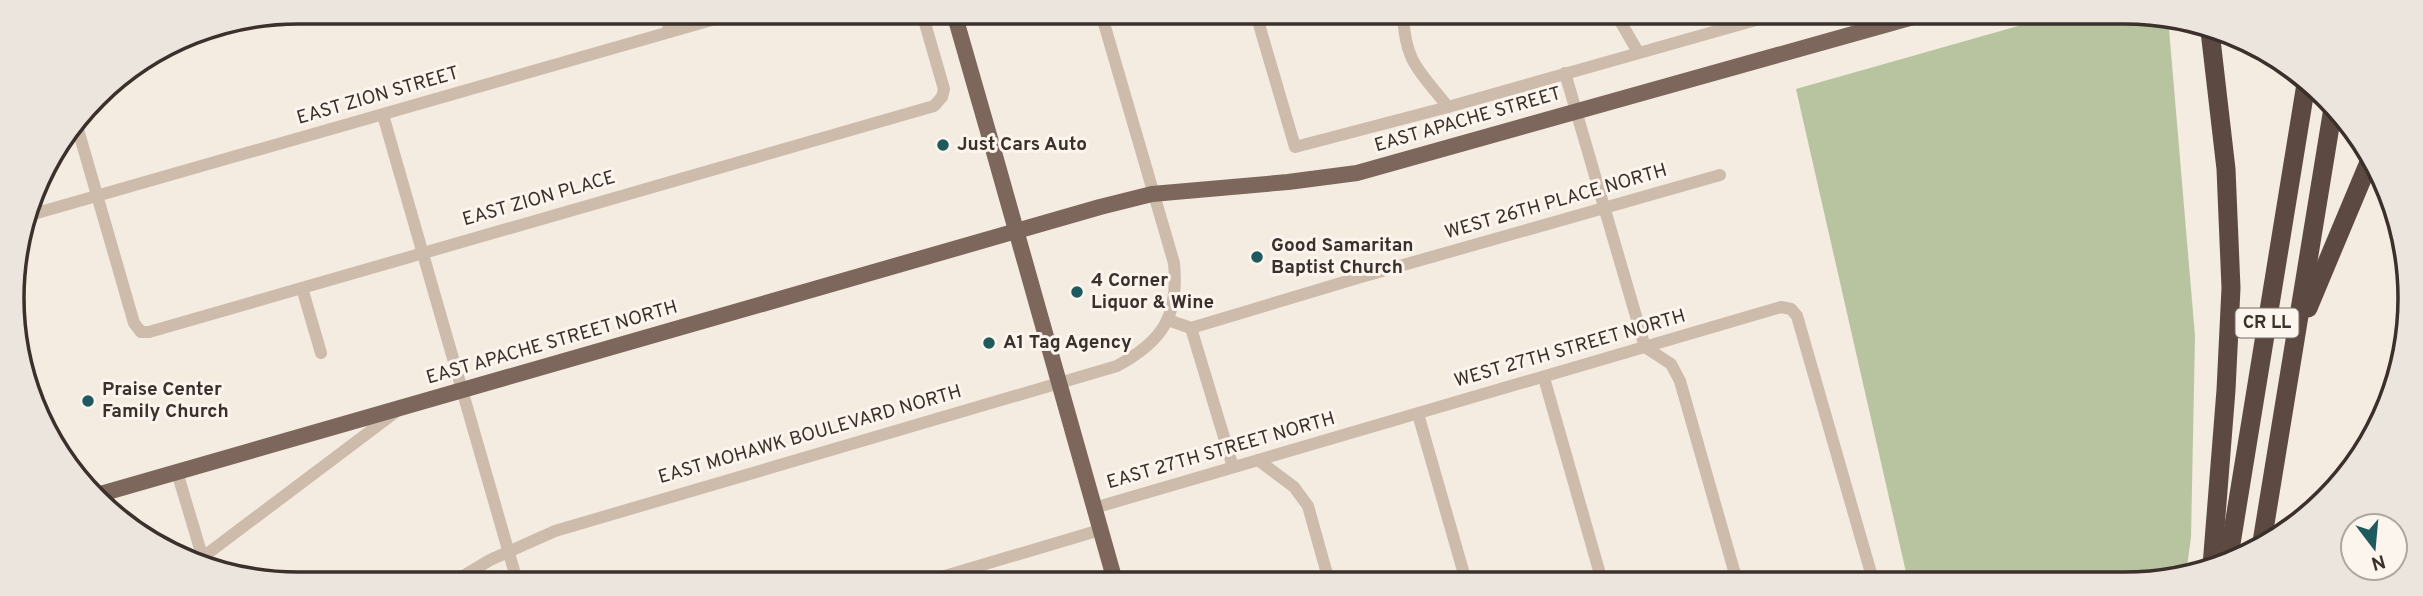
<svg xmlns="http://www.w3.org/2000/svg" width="2423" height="596" font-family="Overpass,sans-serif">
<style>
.green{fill:#b8c4a0}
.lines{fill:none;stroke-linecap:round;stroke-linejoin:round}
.minor{stroke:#cdbbac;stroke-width:12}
.major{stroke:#7d675c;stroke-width:16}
.highway{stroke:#5c4a42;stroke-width:19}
.poi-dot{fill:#1f5a5e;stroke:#fbf5ee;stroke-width:2.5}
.labels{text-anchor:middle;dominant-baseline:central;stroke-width:6;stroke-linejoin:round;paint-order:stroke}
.shield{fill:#fbf5ee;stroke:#756b66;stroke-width:2}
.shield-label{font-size:18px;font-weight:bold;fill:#3b302b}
.street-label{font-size:19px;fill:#3b302b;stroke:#fbf5ee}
.poi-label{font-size:19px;font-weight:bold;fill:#3b302b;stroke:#fbf5ee;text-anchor:start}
.rim{fill:none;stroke:#3b302b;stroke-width:3.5}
</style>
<rect width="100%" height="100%" fill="#f4ebe1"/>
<path class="green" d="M2057 15H2163L2168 17 2195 336 2191 537 2186 574 2162 581H1908L1796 89Z"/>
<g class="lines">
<g class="minor">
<path d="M665 13 670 32"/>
<path d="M1256 14 1295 147 1448 107 1777 14"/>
<path d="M1403 14C1405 63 1419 70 1448 107"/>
<path d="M1616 14 1638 52"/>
<path d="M1565 73 1645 347 1671 364 1680 381 1737 581"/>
<path d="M383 115 517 581"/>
<path d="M77 126 134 323 141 332H149L934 106 942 97 944 89 922 13"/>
<path d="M30 215 736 13"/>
<path d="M302 288 321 353"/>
<path d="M1168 320 1191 328 1361 277 1720 175"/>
<path d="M1191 328 1233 467"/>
<path d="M1544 378 1602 581"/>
<path d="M1418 414 1466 581"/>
<path d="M1258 460 1294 487 1308 506 1329 581"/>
<path d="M177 472 204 562"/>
<path d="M1094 508 1781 307 1791 309 1797 316 1873 580 1870 581"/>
<path d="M199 560 397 411"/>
<path d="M455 581 490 560 555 531 1117 366C1163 341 1179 316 1174 263L1101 13"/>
<path d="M928 581 1100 530"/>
</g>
<g class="major">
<path d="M954 13C1009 202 1061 392 1115 581"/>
<path d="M97 495 1100 207 1152 194 1288 182 1357 173 1924 14"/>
</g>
<g class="highway">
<path d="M2210 31 2226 169 2231 288 2226 390 2212 566"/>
<path d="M2308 308 2370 160"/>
<path d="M2261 548 2333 108"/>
<path d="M2228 562 2306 84"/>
</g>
</g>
<g class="poi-dot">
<circle cx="943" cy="145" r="7"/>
<circle cx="1257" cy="257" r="7"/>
<circle cx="1077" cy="292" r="7"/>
<circle cx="989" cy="343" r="7"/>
<circle cx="88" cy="401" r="7"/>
</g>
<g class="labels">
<rect class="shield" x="2235.5" y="308.5" width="63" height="29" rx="5"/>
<g class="shield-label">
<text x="2267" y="323">CR LL</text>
</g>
<g class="street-label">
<text transform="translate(378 96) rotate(-16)">EAST ZION STREET</text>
<text transform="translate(1468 120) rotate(-16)">EAST APACHE STREET</text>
<text transform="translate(539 199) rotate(-16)">EAST ZION PLACE</text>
<text transform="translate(1556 202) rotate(-16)">WEST 26TH PLACE NORTH</text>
<text transform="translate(552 343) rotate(-16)">EAST APACHE STREET NORTH</text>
<text transform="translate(1570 349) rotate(-16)">WEST 27TH STREET NORTH</text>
<text transform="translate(810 435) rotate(-16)">EAST MOHAWK BOULEVARD NORTH</text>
<text transform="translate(1221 451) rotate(-16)">EAST 27TH STREET NORTH</text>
</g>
<g class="poi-label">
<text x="957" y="145">Just Cars Auto</text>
<text x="1271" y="246">Good Samaritan<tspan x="1271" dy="22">Baptist Church</tspan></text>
<text x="1091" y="281">4 Corner<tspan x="1091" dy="22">Liquor &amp; Wine</tspan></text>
<text x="1003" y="343">A1 Tag Agency</text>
<text x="102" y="390">Praise Center<tspan x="102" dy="22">Family Church</tspan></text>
</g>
</g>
<path d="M0 0H2423V596H0ZM298 24H2124A274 274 0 0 1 2398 298V298A274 274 0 0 1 2124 572H298A274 274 0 0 1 24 298V298A274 274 0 0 1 298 24Z" fill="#ece5de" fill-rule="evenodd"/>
<path class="rim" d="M298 24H2124A274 274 0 0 1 2398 298V298A274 274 0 0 1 2124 572H298A274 274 0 0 1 24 298V298A274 274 0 0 1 298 24Z"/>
<g transform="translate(2374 547) rotate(164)"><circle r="33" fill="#fbf5ee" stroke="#aea6a0" stroke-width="2"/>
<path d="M0-5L12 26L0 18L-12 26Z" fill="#1f5a5e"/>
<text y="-10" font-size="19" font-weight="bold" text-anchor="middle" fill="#3b302b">N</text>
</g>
</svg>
